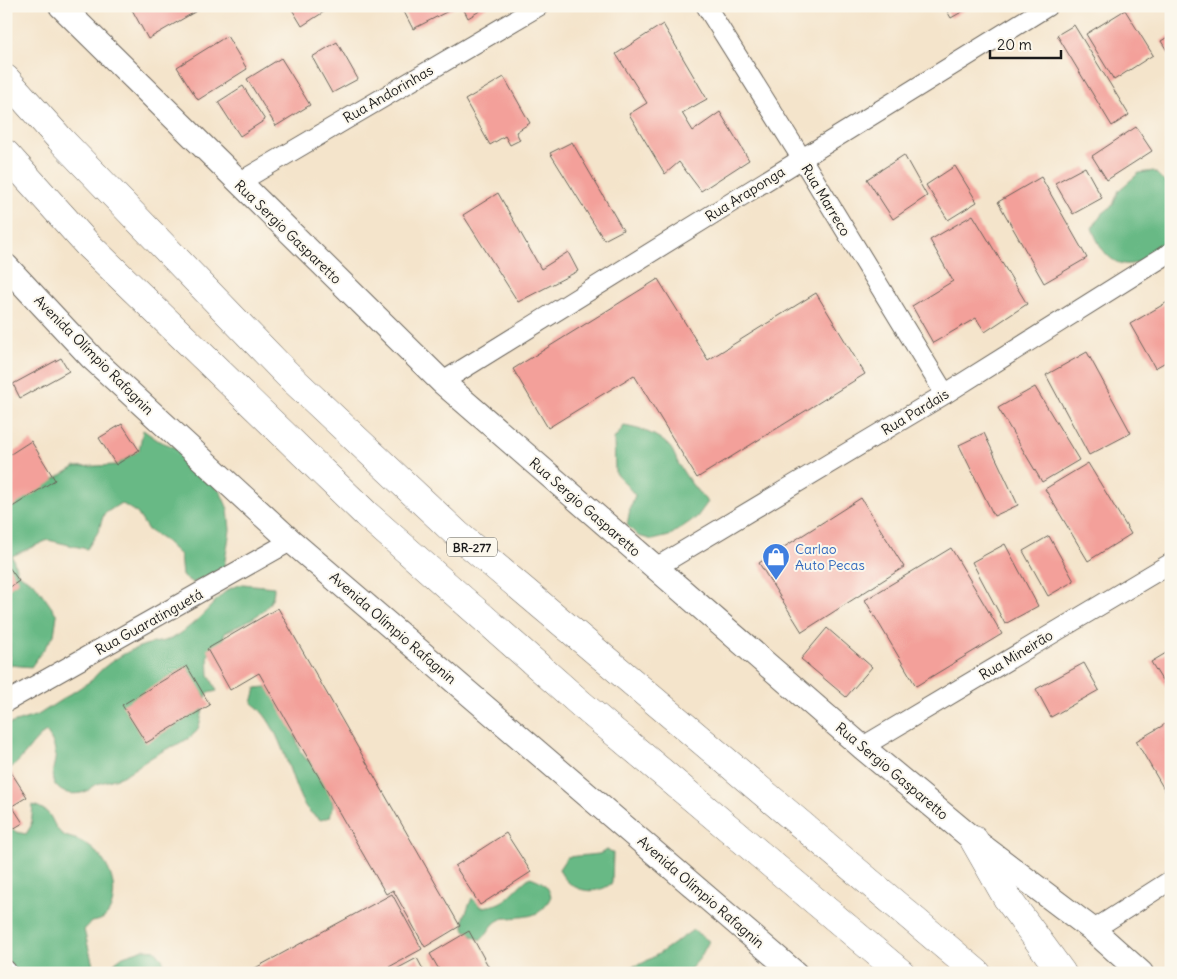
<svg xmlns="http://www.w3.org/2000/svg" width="1177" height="979" font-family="Delius,sans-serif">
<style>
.forest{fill:#68b985;stroke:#426a50}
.building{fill:#f3a09a}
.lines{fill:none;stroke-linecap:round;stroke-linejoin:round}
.minor-casing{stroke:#686259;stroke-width:21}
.tertiary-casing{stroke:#686259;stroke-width:26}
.motorway-casing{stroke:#686259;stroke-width:29}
.minor{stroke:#fff;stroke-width:19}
.tertiary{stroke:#fff;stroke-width:24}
.motorway{stroke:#fff;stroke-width:28}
.labels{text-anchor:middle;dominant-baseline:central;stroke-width:4;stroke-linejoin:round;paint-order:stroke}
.shield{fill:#fbf7ec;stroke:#5f5e5a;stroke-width:1}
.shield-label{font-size:12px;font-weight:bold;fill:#1c1c1c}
.street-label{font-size:14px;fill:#1c1c1c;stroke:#fbf7ec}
.shop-label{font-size:14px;fill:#366cbe;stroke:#fbf7ec;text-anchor:start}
</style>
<rect width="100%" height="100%" fill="#fbf7ec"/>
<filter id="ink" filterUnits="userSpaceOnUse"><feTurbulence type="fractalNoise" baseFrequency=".02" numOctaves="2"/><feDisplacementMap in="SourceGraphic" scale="10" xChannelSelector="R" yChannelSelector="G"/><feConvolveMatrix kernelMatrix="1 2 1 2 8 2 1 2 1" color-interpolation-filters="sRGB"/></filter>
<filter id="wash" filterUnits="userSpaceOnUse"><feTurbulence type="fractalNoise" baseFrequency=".0096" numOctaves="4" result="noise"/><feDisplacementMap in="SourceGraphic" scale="20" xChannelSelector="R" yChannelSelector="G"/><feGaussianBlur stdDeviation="1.12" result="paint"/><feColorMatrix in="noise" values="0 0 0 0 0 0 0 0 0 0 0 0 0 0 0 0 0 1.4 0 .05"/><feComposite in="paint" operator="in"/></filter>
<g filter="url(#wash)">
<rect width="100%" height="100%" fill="#f4e4cb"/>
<g class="forest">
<path d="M1154 171 1171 188V239C1138 272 1110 277 1092 228L1102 214 1113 205 1119 190 1139 173Z"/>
<path d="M624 426C641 429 658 434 670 447 674 452 676 459 679 465 687 478 696 491 708 502L697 517 669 536 653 540 638 536 627 525 630 509 635 495 615 472 614 439Z"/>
<path d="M143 430 159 441 177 448 220 491 228 509 230 530 224 567 193 583 182 576 180 555 165 541 148 530 137 513 121 503 104 514 98 532 87 549 48 540 12 556 18 574 35 584 57 615 54 635 31 667 10 665V644L6 634V511L20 499 75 467 116 465 139 450Z"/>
<path d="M243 584 274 587C275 613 243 622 225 633L222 643 208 655 209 675 217 691 208 693C202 704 202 726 195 733 185 743 173 745 161 752 149 758 138 767 126 774 116 780 103 781 93 786 91 787 89 790 87 791 79 795 64 795 58 788 49 780 53 770 55 760 57 750 52 739 46 732 31 741 25 759 9 769L6 767V725L38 715 92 680C104 664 126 651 145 645 155 642 166 642 175 637 184 632 202 616 210 607 222 595 225 588 243 584Z"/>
<path d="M266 687 275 689 294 732 300 751 306 759 315 763 331 787 333 807 330 817 321 820C306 812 302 802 296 787 286 761 276 720 252 703L256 688Z"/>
<path d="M33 805C56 812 49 823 62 834 67 838 75 838 80 841 103 852 119 879 112 904 109 916 103 921 91 922L84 930 95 973H16L10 964 6 954V822L16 832 26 834 31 826Z"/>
<path d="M607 850 613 852 612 883C594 898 567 890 559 869L567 857 599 854Z"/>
<path d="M530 877C542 881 547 884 551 896 542 917 530 916 510 918 507 918 502 918 499 920 491 924 488 934 481 940L472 936 464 929V917L472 898 481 907C509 905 510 892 530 877Z"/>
<path d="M693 930 709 941 700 958 687 973H614L643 963 660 953Z"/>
<path d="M144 949 155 950 161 957 169 973H113L115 962 123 956Z"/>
</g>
<g id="blocks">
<g class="building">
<path d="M130 6H205L148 39Z"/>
<path d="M290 6H333L302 26Z"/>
<path d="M401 6H458L413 29Z"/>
<path d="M462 6H488L468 18Z"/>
<path d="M771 6H789L776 14Z"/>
<path d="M944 6H972L951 18Z"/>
<path d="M1125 10 1153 55 1114 80 1086 34Z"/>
<path d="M663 24 707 99 682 113 693 131 720 112 749 160 701 191 679 162 665 174 629 114 647 103 616 54Z"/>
<path d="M1074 25 1129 115 1112 126 1057 35Z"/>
<path d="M1171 35V57L1161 41Z"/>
<path d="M227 36 247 69 198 100 177 67Z"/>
<path d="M337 42 358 79 332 93 312 57Z"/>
<path d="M281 58 310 105 276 126 247 79Z"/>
<path d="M504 77 530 123 516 132 520 140 510 145 505 136 490 145 465 100Z"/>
<path d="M243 86 265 120 240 136 218 102Z"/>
<path d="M1136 127 1152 151 1107 180 1092 156Z"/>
<path d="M572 142 623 230 604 240 550 153Z"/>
<path d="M904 155 927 196 893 219 867 179Z"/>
<path d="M955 166 977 202 948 220 926 185Z"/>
<path d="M1085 167 1102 198 1073 214 1055 183Z"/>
<path d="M1041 177 1087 258 1044 283 998 202Z"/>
<path d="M498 193 541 269 568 252 578 271 518 302 463 215Z"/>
<path d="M973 215 1027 304 985 332 976 318 933 343 912 306 953 281 930 240Z"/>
<path d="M658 279 708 360 816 293 865 374 697 478 634 375 548 428 513 369Z"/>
<path d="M1171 300V359L1155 368 1130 324Z"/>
<path d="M1087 352 1131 433 1089 455 1046 375Z"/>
<path d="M61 358 69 371 20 398 13 384Z"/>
<path d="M1035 387 1079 460 1042 482 998 408Z"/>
<path d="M122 424 139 450 116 465 99 438Z"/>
<path d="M984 433 1018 505 994 516 959 445Z"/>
<path d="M31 441 55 480 6 511V457Z"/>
<path d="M1088 463 1131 534 1088 561 1045 489Z"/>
<path d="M861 498 904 567 802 632 759 563Z"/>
<path d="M1049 536 1074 581 1048 596 1023 551Z"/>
<path d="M1005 544 1038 606 1005 624 972 562Z"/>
<path d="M951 548 1002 634 916 686 865 600Z"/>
<path d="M6 563 19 581 6 590Z"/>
<path d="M278 608 460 926 425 947 393 890 386 894 259 673 230 690 207 649Z"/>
<path d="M827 628 872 667 846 697 801 659Z"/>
<path d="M1171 650V695L1151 662Z"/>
<path d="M1084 663 1099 690 1051 717 1036 689Z"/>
<path d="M187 666 210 705 146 743 122 705Z"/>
<path d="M1169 722 1171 724V801L1136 741Z"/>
<path d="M9 769 27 797 12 806 23 823 6 833V771Z"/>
<path d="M506 833 531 872 480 905 455 866Z"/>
<path d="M392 894 422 949 378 973H246Z"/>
<path d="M469 931 492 973H441L430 954Z"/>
<path d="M417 958 425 973H389Z"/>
</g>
</g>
</g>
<g filter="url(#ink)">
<use href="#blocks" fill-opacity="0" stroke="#686259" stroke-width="1"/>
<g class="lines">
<defs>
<g id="minor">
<path d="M706 6 802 159 945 394"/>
<path d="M238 183 539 6"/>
<path d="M442 382 1048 6"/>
<path d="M655 568 945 394 1171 252"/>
<path d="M6 702 291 541"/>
<path d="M862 747 1171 563"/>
<path d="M1093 930 1171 880"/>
<path d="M6 970 8 973"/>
</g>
<g id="tertiary">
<path d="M61 6 442 382 862 747 974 840 1093 930 1141 973"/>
<path d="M6 266 92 358 291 541 795 973"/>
</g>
<g id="motorway">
<path d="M6 79 60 139 287 374 457 534 977 973"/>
<path d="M6 154 88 245 366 514 581 704 901 973"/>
<path d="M974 840 1007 898 1062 973"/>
</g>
</defs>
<use href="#minor" class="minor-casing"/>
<use href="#tertiary" class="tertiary-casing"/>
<use href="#motorway" class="motorway-casing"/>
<use href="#minor" class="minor"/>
<use href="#tertiary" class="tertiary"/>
<use href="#motorway" class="motorway"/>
</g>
</g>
<defs>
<symbol id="shop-pin" viewBox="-11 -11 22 30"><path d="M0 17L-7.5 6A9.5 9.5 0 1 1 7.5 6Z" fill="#3f7fe0" stroke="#fbf7ec"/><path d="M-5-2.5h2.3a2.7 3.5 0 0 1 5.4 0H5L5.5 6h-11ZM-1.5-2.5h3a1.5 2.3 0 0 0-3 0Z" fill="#fff"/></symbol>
</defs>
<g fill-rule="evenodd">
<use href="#shop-pin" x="760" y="541" width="32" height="43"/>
</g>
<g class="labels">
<rect class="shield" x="447" y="537.5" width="50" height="19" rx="4"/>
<g class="shield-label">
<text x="472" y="547">BR-277</text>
</g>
<g class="street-label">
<text transform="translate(388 94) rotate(-30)">Rua Andorinhas</text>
<text transform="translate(745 194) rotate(-32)">Rua Araponga</text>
<text transform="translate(826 200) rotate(59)">Rua Marreco</text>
<text transform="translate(288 232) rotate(44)">Rua Sergio Gasparetto</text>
<text transform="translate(94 355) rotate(45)">Avenida Olímpio Rafagnin</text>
<text transform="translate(915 412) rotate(-31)">Rua Pardais</text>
<text transform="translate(585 507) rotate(41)">Rua Sergio Gasparetto</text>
<text transform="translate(149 622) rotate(-29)">Rua Guaratinguetá</text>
<text transform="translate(393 628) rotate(41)">Avenida Olímpio Rafagnin</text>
<text transform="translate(1016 655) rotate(-31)">Rua Mineirão</text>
<text transform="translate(892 771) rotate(40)">Rua Sergio Gasparetto</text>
<text transform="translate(701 892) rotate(41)">Avenida Olímpio Rafagnin</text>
</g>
<g class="shop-label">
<text x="795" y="549">Carlao<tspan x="795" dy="16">Auto Pecas</tspan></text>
</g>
</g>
<rect width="1177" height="979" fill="none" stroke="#fbf7ec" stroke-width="25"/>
<path d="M990 50v8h71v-8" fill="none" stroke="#1c1c1c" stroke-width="2.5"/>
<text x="997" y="50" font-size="15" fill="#1c1c1c" stroke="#fbf7ec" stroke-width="4" paint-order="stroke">20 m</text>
</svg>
